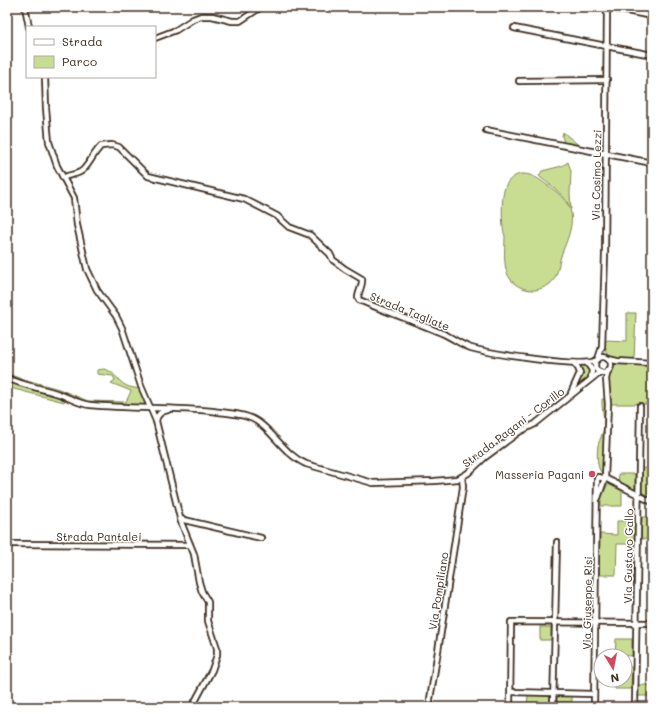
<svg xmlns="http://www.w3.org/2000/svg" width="659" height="714" font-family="Mali,sans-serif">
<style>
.green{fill:#c9dd92;stroke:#828458}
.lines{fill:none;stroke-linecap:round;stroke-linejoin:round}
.minor-casing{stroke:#3b2a1e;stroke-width:8}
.minor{stroke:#fff;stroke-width:4.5}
.poi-dot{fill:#d1495b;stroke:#fff;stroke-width:1.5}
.labels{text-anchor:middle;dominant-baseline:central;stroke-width:3;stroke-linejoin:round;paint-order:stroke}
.street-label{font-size:11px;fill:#3b2a1e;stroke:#fff}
.poi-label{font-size:11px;fill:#3b2a1e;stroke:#fff;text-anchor:end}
</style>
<rect width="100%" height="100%" fill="#fff"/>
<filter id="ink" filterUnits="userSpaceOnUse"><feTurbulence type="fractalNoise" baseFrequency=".025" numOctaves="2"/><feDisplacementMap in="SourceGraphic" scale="8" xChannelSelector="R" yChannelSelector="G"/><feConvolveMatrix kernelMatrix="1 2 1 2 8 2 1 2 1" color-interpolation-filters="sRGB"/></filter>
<g filter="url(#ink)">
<g class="green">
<path d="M563 132 582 148 564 143 562 136Z"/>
<path d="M568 162 571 171 570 194 571 209C565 195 553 187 541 178L539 176 542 171 562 166Z"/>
<path d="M520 174C531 173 539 179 547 185 556 191 566 199 570 209 575 225 566 242 561 256 558 266 558 277 550 284 546 287 540 289 536 290 528 291 516 287 511 280 502 269 505 250 505 236 504 233 503 230 503 227 502 217 501 194 506 185 509 179 514 176 520 174Z"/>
<path d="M627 313H636L634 360C617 360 605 362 605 340L627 341Z"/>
<path d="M615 364 652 365V404H611L608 375Z"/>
<path d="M579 365 587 366 590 370V376L575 388C579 380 585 373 579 365Z"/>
<path d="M104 369C114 371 117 380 125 385 130 388 136 388 141 389L148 406 85 404 7 377V373L16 377 59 389 88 401 126 402 131 391 111 383 115 380 113 376 97 374V370Z"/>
<path d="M7 379 56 395 77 404 65 400 64 402 14 389 7 385Z"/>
<path d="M602 399H604L606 403 603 474C596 470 597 452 598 445 600 439 603 433 604 427 605 417 601 408 602 399Z"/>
<path d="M642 468 652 469V498L642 493Z"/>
<path d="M618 474H635V490L619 481Z"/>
<path d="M608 484 622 491V506H601V498Z"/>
<path d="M642 517H652V539H641Z"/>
<path d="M617 521H635L634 544H617L616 575H599L600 534 617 535Z"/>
<rect x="540" y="627" width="11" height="13"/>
<path d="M616 639H632V656L615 655Z"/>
<path d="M625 667H632L631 689H615V680H625Z"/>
<path d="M639 685H652V696H638Z"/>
<path d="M528 695H550V707H527Z"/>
<path d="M557 695 572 696V702H557Z"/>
</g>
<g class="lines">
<defs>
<g id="minor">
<path d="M25 7 29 27"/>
<path d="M606 7 652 16"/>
<path d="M514 28 652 55"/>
<path d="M155 38 176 30 193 19 201 16H212L232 21H240L261 7"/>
<path d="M45 77 46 108 49 142 57 166 74 198 77 225 87 269 97 290 116 316 122 328 141 386 156 421 181 522 194 554 199 582 202 592 208 602V621L217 648V655L212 670 192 707"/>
<path d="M519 81 607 80"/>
<path d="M486 130 652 163"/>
<path d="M63 178C69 174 78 175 83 170 90 163 94 153 101 146L112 145 119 147 148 176 244 199 277 216 289 227 310 235 330 254 333 260 345 269 362 279C363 286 358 292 358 298L359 300C387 312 416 322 444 334 453 338 461 345 471 348 489 353 584 369 597 360"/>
<circle cx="603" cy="365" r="8"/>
<path d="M598 359 602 347 605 255 607 7"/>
<path d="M608 359 617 361 652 363"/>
<path d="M587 363 592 370 591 378"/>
<path d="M7 378C24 386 42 388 59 394 70 398 79 404 90 405 131 409 171 407 212 411 224 413 236 413 248 417 270 424 281 453 306 464L373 483 434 481 458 479 468 473 484 458 519 432 535 424 600 372"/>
<path d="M571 393 580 373 578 368 574 363"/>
<path d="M156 421C157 414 162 411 168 410"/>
<path d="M598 498 605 478 608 404 606 379 608 370"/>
<path d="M180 519 261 538"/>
<path d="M7 544 190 545"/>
<path d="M511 692 594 694"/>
<path d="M430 707V699L438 651 463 487 462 477"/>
<path d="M510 707 511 622 652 623"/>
<path d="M553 707 557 542"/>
<path d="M594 707 597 479 598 477 607 479 652 502"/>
<path d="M635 707 640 406"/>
</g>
</defs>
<use href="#minor" class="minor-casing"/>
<use href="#minor" class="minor"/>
</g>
</g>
<circle class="poi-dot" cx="592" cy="474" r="4"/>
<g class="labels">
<g class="street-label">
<text transform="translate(596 175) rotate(-89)">Via Cosimo Lezzi</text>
<text transform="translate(410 311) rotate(22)">Strada Tagliate</text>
<text transform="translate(513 427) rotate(-37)">Strada Pagani - Corillo</text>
<text x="99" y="536">Strada Pantalei</text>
<text transform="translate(628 556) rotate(-89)">Via Gustavo Gallo</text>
<text transform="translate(438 591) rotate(-81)">Via Pompiliano</text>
<text transform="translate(587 603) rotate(-89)">Via Giuseppe Risi</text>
</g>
<g class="poi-label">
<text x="584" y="474">Masseria Pagani</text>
</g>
</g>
<rect width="659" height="714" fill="none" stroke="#fff" stroke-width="24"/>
<rect x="12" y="12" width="635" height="690" fill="none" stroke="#3b2a1e" stroke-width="1.5" filter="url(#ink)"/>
<rect x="26" y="26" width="130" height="52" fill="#ffffff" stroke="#b1aaa5"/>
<rect x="34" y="39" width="20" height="6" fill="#ffffff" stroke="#b1aaa5"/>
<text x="62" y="46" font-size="12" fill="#3b2a1e">Strada</text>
<rect x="34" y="56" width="20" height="12" fill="#c9dd92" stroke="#b1aaa5"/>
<text x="62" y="66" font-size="12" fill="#3b2a1e">Parco</text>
<g transform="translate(613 668) rotate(170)"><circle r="19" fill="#ffffff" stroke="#b1aaa5"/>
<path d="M0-3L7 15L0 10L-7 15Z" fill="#d1495b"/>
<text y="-6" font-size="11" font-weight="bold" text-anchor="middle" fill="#3b2a1e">N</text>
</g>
</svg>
